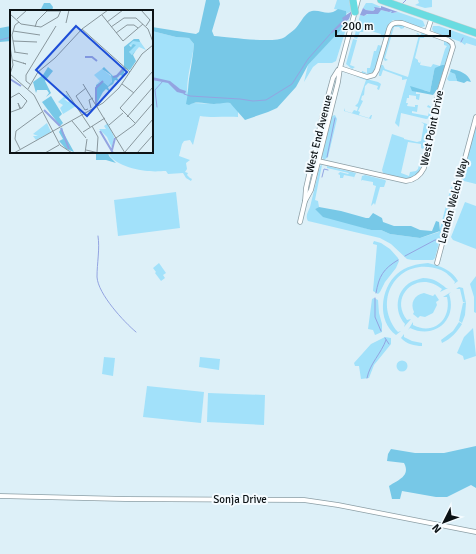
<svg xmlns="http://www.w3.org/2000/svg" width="476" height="554" font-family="Signika,sans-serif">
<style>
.green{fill:#a2e1fa}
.forest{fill:#77c8e7}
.water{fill:#93a4e1}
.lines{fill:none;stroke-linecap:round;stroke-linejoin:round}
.stream{stroke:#93a4e1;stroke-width:1}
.minor-casing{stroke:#8d9fa6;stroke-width:5.5}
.primary-casing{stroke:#ced0d0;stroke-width:8}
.minor{stroke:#fff;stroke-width:4}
.primary{stroke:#69dce1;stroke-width:7}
.labels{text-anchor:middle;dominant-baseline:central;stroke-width:4;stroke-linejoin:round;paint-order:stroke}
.street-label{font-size:11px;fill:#0c1215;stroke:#f4fbff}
.inset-river{fill:none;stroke:#93a4e1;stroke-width:2}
.inset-road{fill:none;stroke:#89979d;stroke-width:1}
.view{fill:#1d4ed8;fill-opacity:0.15;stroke:#1d4ed8;stroke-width:2}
.inset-edge{fill:none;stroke:#0c1215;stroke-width:2}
</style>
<rect width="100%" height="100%" fill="#ddf0f8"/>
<g class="green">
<path d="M337 0H350L352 11 346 14V11L334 9Z"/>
<path d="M418 0H432V7L425 8 415 5 419 3Z"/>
<path d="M366 3H372L381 7 375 8 373 11 366 10 363 8Z"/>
<path d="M381 10 389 12 392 11 394 13 398 12 421 20 423 21 425 26C417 30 403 19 393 20L388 25 384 38 380 37 381 34 364 29 363 32H360L357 39 354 38 360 15 364 16C370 12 374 15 381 10Z"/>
<path d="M349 19 336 61 332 63H318L313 67 304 82 308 65Z"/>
<path d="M396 24 404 26V28L401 29 399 27H394L385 58 388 60 385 61 383 58 393 26Z"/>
<path d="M433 26H439L476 39V46L466 43 465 45 461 42 434 32 432 29Z"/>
<path d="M152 31 176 37 189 38 194 44C193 57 185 83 188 94 189 97 191 100 193 103L216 104 223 102 230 103 238 110V117C225 116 213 118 200 116L193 145 190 140 184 141 182 144 179 156 190 160 186 163 187 169 185 172 188 173 187 175 190 178 192 179 191 181 186 178 183 173 168 174 166 171C161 171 155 172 150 171 138 171 111 164 108 152H152Z"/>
<path d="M422 32 425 34 424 38H420L415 58 418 60V62L420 63 421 61 420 65 431 67 433 64 440 66 445 49 447 46 444 45V41L449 42 451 48 445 65H442L434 71 430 92 424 90 412 91H416V94H420L419 100 416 99V96L409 95V98H407L406 103H408L407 106 415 107V105H418L417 112 412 111V113L428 116 430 108 427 107 428 105 433 108 430 118 426 119 401 113 399 127 395 123 407 79 402 80V77L383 70 381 76H379V74L381 65H383L385 69 408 77 419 35 416 34 418 33 420 36Z"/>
<path d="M353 39 357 40 350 65 355 67 352 69 346 64Z"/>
<path d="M378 45 382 46 375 71 370 74 362 73V71L367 73V68H370L374 51H376Z"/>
<path d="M450 72 455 74 457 81H449L447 79Z"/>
<path d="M354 76 378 82 381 84 379 90 377 89 378 86 368 83 365 86 364 95 362 96 361 100 363 101 358 111 360 112 359 115 369 118 371 115H372L371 119 344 111 345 108V111L352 113 354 110 357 111 358 107 355 106 358 103 366 80Z"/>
<path d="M335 115 337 119 328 157 324 160 322 157 332 116Z"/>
<path d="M421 122 427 124 429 128 425 148 423 149 421 148V144L408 142 401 173 409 176 410 172 416 171 418 169 422 153 424 155C418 186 409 180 383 173L382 170 392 134 404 138V139L417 142 421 141 424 124Z"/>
<path d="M476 124V184L460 180Z"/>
<path d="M322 165 315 200 318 201 319 207 315 209 349 223 371 230H381L390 234 420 238 439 232 451 187 454 188 435 258 433 260H412L407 259 391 244 380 238 308 221C305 216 308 212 310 207L320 166Z"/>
<path d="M327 166 356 173 353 180 354 177 344 175 343 178H340V175L338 174 340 172 348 174 349 173 327 168Z"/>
<path d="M365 175 385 180 386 181 384 187H380L375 205 374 203 371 206 376 186 373 185V182L362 180 361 181 362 176Z"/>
<path d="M176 192 180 228 118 236 114 200Z"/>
<path d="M465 202 476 206V249L453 240 451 237Z"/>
<path d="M374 241 381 243 390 249 398 258 399 261 396 268 385 282 380 292 378 294 373 291 377 245 373 244V243Z"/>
<path d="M159 263 166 273 163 275 165 278 161 281 155 273 156 272 153 268Z"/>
<path d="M428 263C440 266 452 270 458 281L454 284 455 282C451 277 446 272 441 270 400 254 370 299 398 332L401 331 396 335C377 321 380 289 397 274 406 266 417 264 428 263Z"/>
<path d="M476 276V313L474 312V297L470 284Z"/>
<path d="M423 278C433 278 439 282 446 288H448L440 292 442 289C419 269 388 295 407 320L411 319 404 327 405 324C394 312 395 291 411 282 415 280 419 279 423 278Z"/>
<path d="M459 287 463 288 466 303 463 302 460 289H456Z"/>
<path d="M451 292 449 294C458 320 434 340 410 328L408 330 413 322V325C434 336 452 319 447 297H443Z"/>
<path d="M424 293 433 296 435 294 439 300 436 302 437 305 433 313 425 317 420 316 418 318 413 314 414 312C410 303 414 295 424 293Z"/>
<path d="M374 298 378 300 379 313 382 324V332L375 335 373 330 368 329 372 299Z"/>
<path d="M463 303H466L465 315 462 323 459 321Z"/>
<path d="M459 322 462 324C457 332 451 339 442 343L441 340 453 331Z"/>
<path d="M473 328 476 356 464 360 463 356 457 353 464 337Z"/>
<path d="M404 334V337L412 341 422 343V346C415 346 406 344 401 338Z"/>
<path d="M385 337 391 338V344L374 365 369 378 361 379 359 366H355L354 363 371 344Z"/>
<path d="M104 357 115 358 113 376 102 374Z"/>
<path d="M200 357 220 359 219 370 199 367Z"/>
<circle cx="402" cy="366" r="5.5"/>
<path d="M147 386 204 392 201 423 143 417Z"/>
<path d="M208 393 265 395 264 425 207 422Z"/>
</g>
<g class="forest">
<path d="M206 0H219L220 4 212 31 214 36C229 37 275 44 285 37 288 34 292 32 295 29 300 24 303 16 309 12 319 7 327 18 338 9L346 11 347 23 308 65 296 87 277 108 268 112 245 120 230 103C224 102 219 104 214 104 205 104 197 100 189 105L186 104C188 95 188 87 189 79 191 67 193 56 194 44L189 38 176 37 152 31V27L196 34 199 32Z"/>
<path d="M44 3H50L53 7 52 11H40Z"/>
<path d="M11 26V41L0 42V28Z"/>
<path d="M442 65H445L437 90 433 95 412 91 410 86 430 92 434 71 435 68Z"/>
<path d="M451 69C460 71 468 73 471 82L467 81 464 83 457 81 455 74 450 72Z"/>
<path d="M96 152H108L109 156 116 163 106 160H96Z"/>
<path d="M319 207 341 211 366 218H369L373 213 382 218 383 222 394 226H411L420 230 432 231 436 221 439 222 440 231 420 238 390 234 381 230H371L323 217 315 209Z"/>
<path d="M476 446V488L471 485 447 497H436L402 491 400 499H392L389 486C398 480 411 476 404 463L387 461 388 454 391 449 415 453H444Z"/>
</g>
<g class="water">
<path d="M381 6 398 12 392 13H391L392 11 389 12 381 10 378 14H367L364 16 360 15 363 8 366 10 373 11 375 9 374 7 381 8Z"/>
<path d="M352 11 349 19 332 33 331 32 343 20 342 18Z"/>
<path d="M152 77 170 81 180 89 186 91 185 94 177 92 168 83 152 80Z"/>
</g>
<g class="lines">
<g class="stream">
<path d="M402 4 406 0"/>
<path d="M0 40 11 37"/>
<path d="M461 42 463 38"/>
<path d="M184 94 190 96 240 99 253 101 266 100 292 84 308 59 332 32"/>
<path d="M157 107 155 90 163 81"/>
<path d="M327 157 335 118"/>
<path d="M322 177 324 169 328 170"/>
<path d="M98 236C100 249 97 263 97 277 98 294 124 322 136 332"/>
<path d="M405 256 435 240H438"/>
<path d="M376 293C379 276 383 269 398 260"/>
<path d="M375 298V317L381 331"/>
<path d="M385 338 389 344"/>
<path d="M367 378C370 363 381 354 386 340"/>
</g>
<defs>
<g id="minor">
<path d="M427 32 432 17"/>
<path d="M318 161 406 181C415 180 420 176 424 168L437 99 453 47 452 43 448 40 402 23C395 22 391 23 389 29L377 70 374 75 367 77 340 68"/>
<path d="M305 201 311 190 338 82 340 68 358 0"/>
<path d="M300 222 305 201 306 188 321 122 333 78 338 70"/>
<path d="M437 263 476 117"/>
<path d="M0 496 125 499 304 500 338 505 476 532"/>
</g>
<g id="primary">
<path d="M353 0 355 12"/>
<path d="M381 0 476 33"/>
</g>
</defs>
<use href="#minor" class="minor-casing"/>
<use href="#primary" class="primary-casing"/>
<use href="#minor" class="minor"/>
<use href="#primary" class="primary"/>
</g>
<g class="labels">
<g class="street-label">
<text transform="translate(432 128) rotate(-78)">West Point Drive</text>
<text transform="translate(319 134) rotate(-76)">West End Avenue</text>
<text transform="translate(453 201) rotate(-75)">Lendon Welch Way</text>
<text x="240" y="499">Sonja Drive</text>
</g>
</g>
<g transform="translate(10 10)">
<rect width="143" height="143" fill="#ddf0f8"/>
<path d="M124 29 129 30 136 40 129 37 122 45 119 43 122 36 119 35ZM92 59 101 66 102 74 98 76 92 71 86 74 90 71 84 65ZM57 84 60 88 54 89 58 92 62 90 66 96 53 104 50 98 53 95 48 92ZM37 113 41 122 26 130 23 126H28L23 124ZM98 113 104 127 102 138 97 127 89 119H96L94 116Z" fill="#a2e1fa"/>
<path d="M124 29H129L130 32 123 31 119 35 121 37 123 34 126 35 119 42 122 45 126 40 123 45 126 51 120 60 115 59 113 66 110 65 107 68 109 71 105 70 103 74 98 77 100 82 96 79 93 82 87 93 86 75 92 71 98 76 102 72 101 65 92 59 94 57 104 67 111 61 114 56V37ZM38 57 43 61 35 71 41 83 36 87 39 83 37 80H27L26 83 23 72 33 65ZM41 86 52 104 49 107 53 113 50 116 32 92ZM52 117 53 122 64 142 56 139 49 131 53 129 49 122Z" fill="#77c8e7"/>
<path class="inset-river" d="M75 47H82L87 51M103 67 107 66 114 58M0 69 11 76M86 95V78L93 71M34 100 50 116M51 118 59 139M90 121 103 143M102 140 105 128"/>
<path class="inset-road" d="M131 0 140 10 136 16M0 4 11 14 31 17 48 7 51 0M92 5 113 31 133 14M7 9 17 0M97 12 113 0M56 13 59 0M25 17 27 11 37 1H51M101 17 114 8H126L138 19 143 32M72 19 120 62M3 21 30 25M106 23 117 15H124L128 18M3 31 27 32M0 36 3 55 0 64M4 42 18 44M5 42 2 25 5 15 9 12M3 50 16 54 13 53M0 64 24 85 50 135 62 143M73 74 115 143M112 74 124 83M21 75 16 71V65L46 16M76 78 66 86 75 100 78 99M18 79 28 62 45 48 72 19 98 0M56 81 80 117M0 88 9 83 17 91 12 98 1 102M81 98 79 90 83 88M10 99 8 93 11 99M117 107 143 77M62 111 76 128M125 113 110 98 143 61M99 115 113 103M82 116 88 127 87 142M73 122 95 108M106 128 124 115 143 93M10 139 5 129 6 121 32 102M76 140 89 143M115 142 143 109M4 143 93 93 109 78 132 44 143 35M35 143 49 135M75 143 77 129M127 143 143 125"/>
<path class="view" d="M66 16 117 62 77 106 26 60Z"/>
<rect width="143" height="143" class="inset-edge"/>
</g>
<g transform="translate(444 522) rotate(228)" stroke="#f4fbff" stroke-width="3" paint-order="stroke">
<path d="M0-3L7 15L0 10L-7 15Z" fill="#0c1215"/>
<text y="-6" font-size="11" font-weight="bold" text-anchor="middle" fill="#0c1215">N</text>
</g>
<path d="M336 30v6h114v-6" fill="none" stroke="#0c1215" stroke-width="2"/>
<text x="342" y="30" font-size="12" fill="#0c1215" stroke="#f4fbff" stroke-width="3" paint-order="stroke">200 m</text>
</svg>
